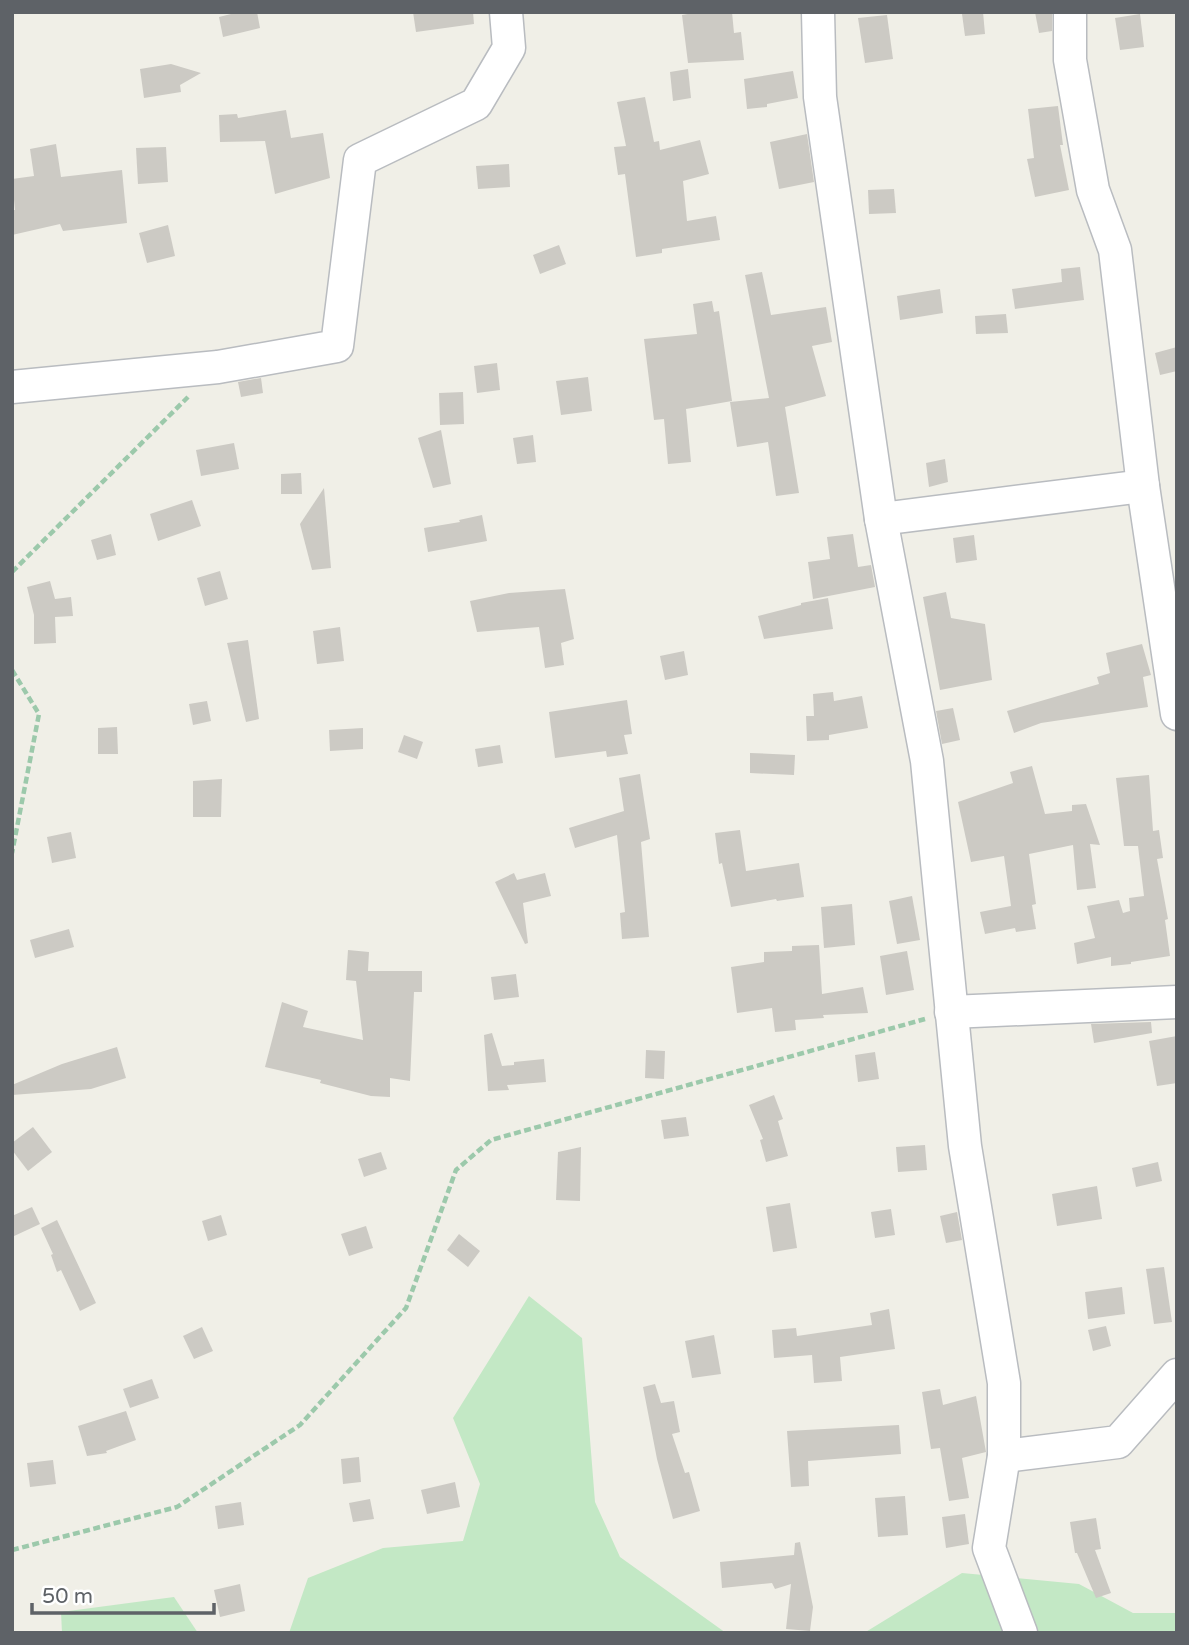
<svg xmlns="http://www.w3.org/2000/svg" width="1189" height="1645" font-family="'Varela Round',sans-serif">
<style>
.green{fill:#c3e8c5}
.building{fill:#cccac4}
.lines{fill:none;stroke-linecap:round;stroke-linejoin:round}
.minor-casing{stroke:#b9bcc0;stroke-width:35}
.path{stroke:#9cc9ab;stroke-width:4.5;stroke-dasharray:7 3.5;stroke-linecap:butt}
.minor{stroke:#fff;stroke-width:32}
</style>
<rect width="100%" height="100%" fill="#f0efe7"/>
<g class="green">
<path d="M529 1296 582 1338 595 1502 620 1557 726 1633H289L308 1578 383 1548 463 1541 480 1484 453 1418Z"/>
<path d="M962 1573 1079 1584 1133 1613H1177V1633H864Z"/>
<path d="M174 1597 198 1633H62L61 1612Z"/>
</g>
<g class="building">
<path d="M239 12H257L260 28 223 37 219 17Z"/>
<path d="M413 12H473L474 24 416 32Z"/>
<path d="M699 12H732L734 33 741 32 744 60 688 63 682 15Z"/>
<path d="M983 12 985 34 965 36 962 14Z"/>
<path d="M1035 12H1052V31L1039 33Z"/>
<path d="M1140 14 1144 47 1120 50 1115 18Z"/>
<path d="M887 15 893 59 865 63 858 18Z"/>
<path d="M171 64 201 73 180 85 181 92 144 98 140 69Z"/>
<path d="M688 69 691 98 673 101 670 72Z"/>
<path d="M793 71 798 98 767 104V107L747 109 744 79Z"/>
<path d="M645 97 654 142 659 141 660 150 700 140 709 174 683 181 687 221 716 216 720 240 662 249V253L636 257 625 174 618 175 614 147 626 146 617 102Z"/>
<path d="M1058 106 1063 145H1060L1069 190 1035 197 1027 159 1034 158 1028 109Z"/>
<path d="M286 110 291 138 323 133 330 178 275 194 265 141 220 142 219 115 237 114 238 118Z"/>
<path d="M807 134 814 182 779 189 770 142Z"/>
<path d="M56 144 61 177 122 170 127 223 63 231 60 224 12 235V210H15L12 179 34 176 30 149Z"/>
<path d="M166 147 168 182 138 184 136 148Z"/>
<path d="M509 164 510 187 478 189 476 166Z"/>
<path d="M894 189 896 213 869 214 868 190Z"/>
<path d="M168 225 175 256 147 263 139 233Z"/>
<path d="M559 245 566 264 540 274 533 255Z"/>
<path d="M1080 267 1084 300 1015 309 1012 289 1062 282 1061 269Z"/>
<path d="M762 272 771 315 826 307 832 342 812 346 826 396 785 407 799 493 776 496 768 442 737 447 730 402 769 398 745 275Z"/>
<path d="M940 289 943 313 900 320 897 296Z"/>
<path d="M712 301 714 312 719 311 732 401 686 409 691 462 668 464 664 419 654 420 644 339 697 334 693 304Z"/>
<path d="M1006 314 1008 333 976 334 975 316Z"/>
<path d="M1177 347V371L1160 375 1155 353Z"/>
<path d="M497 363 500 390 477 393 474 366Z"/>
<path d="M588 377 592 411 561 415 556 381Z"/>
<path d="M261 378 263 393 241 397 238 382Z"/>
<path d="M463 392 464 424 440 425 439 393Z"/>
<path d="M441 430 451 484 433 488 418 438Z"/>
<path d="M533 435 536 462 517 464 513 438Z"/>
<path d="M234 443 239 469 201 476 196 450Z"/>
<path d="M945 459 948 482 929 487 926 463Z"/>
<path d="M301 473 302 494H281V474Z"/>
<path d="M324 488 331 568 312 570 300 524Z"/>
<path d="M192 500 201 526 158 541 150 514Z"/>
<path d="M482 515 487 541 428 552 424 528 460 522 459 520Z"/>
<path d="M111 534 116 555 97 560 91 540Z"/>
<path d="M853 534 858 567 871 565 875 587 813 599 808 562 830 559 827 537Z"/>
<path d="M974 535 977 560 956 563 953 538Z"/>
<path d="M220 571 228 599 205 606 197 578Z"/>
<path d="M50 581 55 599 71 597 73 616 55 617 56 643 34 644V615L27 587Z"/>
<path d="M565 589 574 639 561 643 564 665 545 668 539 627 477 632 470 601 509 593Z"/>
<path d="M946 592 951 618 985 624 992 680 940 690 923 597Z"/>
<path d="M828 598 833 629 764 639 758 616 801 605V603Z"/>
<path d="M340 627 344 661 317 664 313 631Z"/>
<path d="M248 640 259 719 246 722 227 643Z"/>
<path d="M1142 644 1151 675 1143 677 1148 707 1041 723 1014 733 1007 711 1099 684 1097 677 1110 673 1106 653Z"/>
<path d="M684 651 688 675 665 680 660 656Z"/>
<path d="M833 692 834 701 862 696 868 728 829 735V740L807 741 806 716H814L813 694Z"/>
<path d="M627 700 632 734 624 735 628 754 607 757 606 751 555 758 549 712Z"/>
<path d="M207 701 211 721 193 725 189 704Z"/>
<path d="M953 708 960 740 942 744 936 711Z"/>
<path d="M117 727 118 754H98V728Z"/>
<path d="M363 728V749L330 751 329 730Z"/>
<path d="M404 735 423 742 417 759 398 752Z"/>
<path d="M500 745 503 763 478 767 475 749Z"/>
<path d="M750 753 795 755 794 775 750 773Z"/>
<path d="M1032 766 1045 814 1072 811V805L1086 804 1100 845 1090 844 1096 888 1077 890 1073 845 1029 854 1036 904 1032 905 1036 929 1016 932 1015 928 985 934 980 912 1011 906 1004 856 971 862 958 802 1013 783 1010 772Z"/>
<path d="M640 774 650 839 641 842 649 937 622 939 620 913 625 912 617 835 575 848 569 828 624 811 619 778Z"/>
<path d="M1149 775 1153 831 1159 830 1163 858 1157 859 1168 919 1165 920 1170 956 1131 962V964L1111 966V957L1077 964 1074 943 1095 938 1087 906 1119 900 1123 913 1130 911 1129 898 1144 896 1138 846H1124L1116 778Z"/>
<path d="M222 779 221 817H193V781Z"/>
<path d="M740 830 746 871 799 863 804 897 777 901 776 899 731 907 722 863 719 864 715 833Z"/>
<path d="M71 832 76 858 52 863 47 837Z"/>
<path d="M514 873 517 880 545 873 551 896 523 903 528 943 525 944 495 882Z"/>
<path d="M912 896 920 940 897 944 889 901Z"/>
<path d="M852 904 855 945 824 948 821 907Z"/>
<path d="M69 929 74 947 35 958 30 940Z"/>
<path d="M819 945 822 994 863 987 868 1013 823 1015 824 1018 795 1020 796 1030 775 1032 772 1008 737 1013 731 967 764 962V952L792 951V946Z"/>
<path d="M348 950 369 952 368 971H422V992H414L410 1081 390 1078V1097L371 1096 320 1083 321 1080 265 1067 282 1002 308 1011 303 1027 363 1040 356 981 346 980Z"/>
<path d="M907 951 914 990 886 995 880 956Z"/>
<path d="M516 974 519 997 494 1000 491 977Z"/>
<path d="M1151 1022 1152 1033 1094 1043 1091 1024Z"/>
<path d="M492 1033 502 1066 514 1065V1062L544 1059 546 1082 507 1085 509 1090 488 1091 484 1035Z"/>
<path d="M1177 1036V1083L1157 1086 1149 1041Z"/>
<path d="M117 1047 126 1078 91 1089 12 1095V1085L62 1064Z"/>
<path d="M646 1050 665 1051 664 1079 645 1078Z"/>
<path d="M875 1052 879 1079 858 1082 855 1055Z"/>
<path d="M774 1095 783 1119 778 1121 788 1156 766 1162 760 1140 763 1139 749 1105Z"/>
<path d="M686 1117 689 1136 664 1139 661 1120Z"/>
<path d="M33 1127 52 1152 28 1171 12 1150V1143Z"/>
<path d="M925 1145 927 1170 898 1172 896 1147Z"/>
<path d="M581 1147 580 1201 556 1200 558 1152Z"/>
<path d="M381 1152 387 1169 364 1177 358 1159Z"/>
<path d="M1158 1162 1162 1181 1136 1187 1132 1168Z"/>
<path d="M1097 1186 1102 1219 1057 1226 1052 1194Z"/>
<path d="M790 1203 797 1248 773 1252 766 1207Z"/>
<path d="M32 1207 40 1224 12 1237V1216Z"/>
<path d="M891 1209 895 1235 875 1238 871 1212Z"/>
<path d="M957 1212 962 1240 946 1243 940 1216Z"/>
<path d="M221 1215 227 1235 208 1241 202 1221Z"/>
<path d="M57 1220 96 1303 80 1311 61 1270 57 1272 51 1255 53 1254 41 1228Z"/>
<path d="M366 1226 373 1248 349 1256 341 1234Z"/>
<path d="M459 1234 480 1251 468 1267 447 1250Z"/>
<path d="M1164 1267 1172 1322 1154 1324 1146 1269Z"/>
<path d="M1122 1287 1125 1314 1088 1319 1085 1292Z"/>
<path d="M889 1309 895 1349 840 1357 842 1381 814 1383 812 1355 774 1358 772 1330 796 1328 797 1336 872 1325 870 1313Z"/>
<path d="M1106 1326 1111 1346 1093 1351 1088 1330Z"/>
<path d="M202 1327 213 1351 194 1359 183 1336Z"/>
<path d="M714 1335 721 1374 692 1378 685 1341Z"/>
<path d="M152 1379 159 1398 130 1408 123 1389Z"/>
<path d="M655 1384 661 1403 674 1401 680 1432 672 1434 685 1473 689 1472 700 1511 673 1519 657 1459 643 1387Z"/>
<path d="M940 1389 943 1405 976 1396 986 1452 962 1458 969 1498 949 1501 940 1448 931 1449 922 1392Z"/>
<path d="M126 1411 136 1440 106 1451 107 1453 87 1456 78 1426Z"/>
<path d="M899 1425 901 1454 808 1461 809 1486 791 1487 787 1431Z"/>
<path d="M359 1457 361 1482 343 1484 341 1459Z"/>
<path d="M53 1460 56 1484 30 1487 27 1463Z"/>
<path d="M455 1482 460 1507 427 1514 421 1490Z"/>
<path d="M905 1496 908 1535 878 1537 875 1498Z"/>
<path d="M370 1499 374 1519 353 1522 349 1503Z"/>
<path d="M241 1502 244 1525 218 1529 215 1506Z"/>
<path d="M965 1514 969 1544 946 1548 942 1517Z"/>
<path d="M1096 1518 1101 1549 1095 1550 1111 1593 1096 1598 1077 1553H1075L1070 1522Z"/>
<path d="M800 1542 813 1607 810 1631 786 1629 791 1584 775 1589 772 1583 722 1588 720 1562 794 1555 795 1543Z"/>
<path d="M240 1584 245 1611 220 1617 214 1590Z"/>
</g>
<g class="lines">
<defs>
<g id="minor">
<path d="M818 12 820 97 881 519 927 761 965 1146 1004 1383V1456L989 1548 1021 1633"/>
<path d="M1070 12V60L1093 190 1115 250 1143 486 1177 714"/>
<path d="M12 387 218 367 337 346 360 160 476 104 509 48 506 12"/>
<path d="M881 519 1143 486"/>
<path d="M951 1012 1177 1002"/>
<path d="M1004 1456 1118 1442 1177 1375"/>
</g>
</defs>
<use href="#minor" class="minor-casing"/>
<g class="path">
<path d="M12 572 188 397"/>
<path d="M12 670 39 714 12 853"/>
<path d="M12 1550 177 1507 300 1425 406 1308 456 1170 491 1140 925 1019"/>
</g>
<use href="#minor" class="minor"/>
</g>
<rect width="1189" height="1645" fill="none" stroke="#5e6267" stroke-width="28"/>
<path d="M32 1603v10h182v-10" fill="none" stroke="#5e6267" stroke-width="3.5"/>
<text x="42" y="1603" font-size="21" fill="#5e6267" stroke="#ffffff" stroke-width="5" paint-order="stroke">50 m</text>
</svg>
